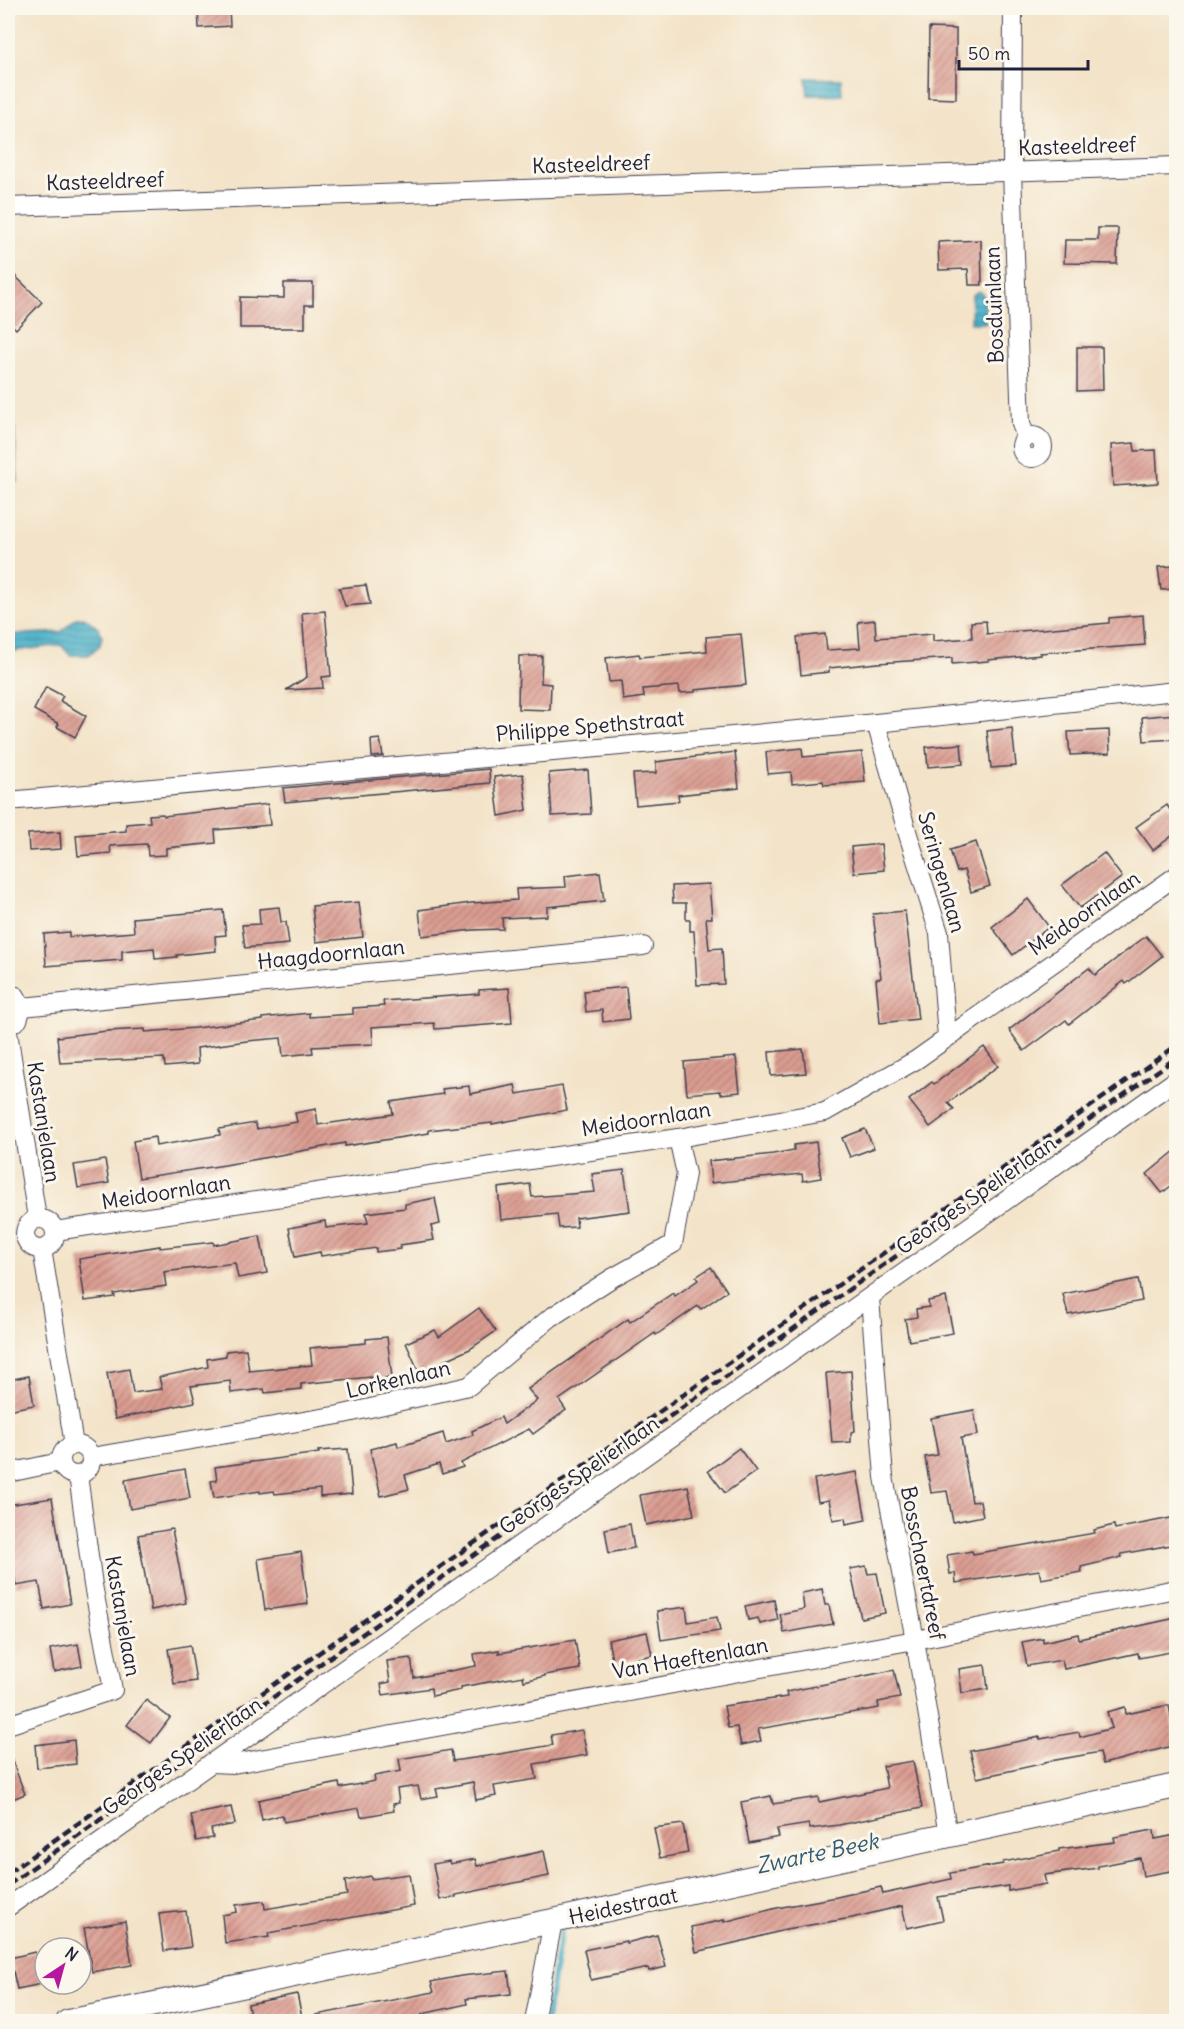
<svg xmlns="http://www.w3.org/2000/svg" width="1184" height="2029" font-family="Delius,sans-serif">
<style>
.grass{fill:#95c677;stroke:#5c7459;stroke-width:1.5}
.water{fill:url(#water-rules);stroke:#366982;stroke-width:1.5}
.lines{fill:none;stroke-linecap:round;stroke-linejoin:round}
.stream{stroke:#4ab0c9;stroke-width:5}
.building{fill:url(#building-hatch)}
.street-casing{stroke:#413f50;stroke-width:20}
.secondary-casing{stroke:#413f50;stroke-width:26}
.street{stroke:#fff;stroke-width:18}
.secondary{stroke:#fff;stroke-width:24}
.rail{stroke:#22223b;stroke-width:4.5;stroke-dasharray:9 4.5;stroke-linecap:butt}
.labels{text-anchor:middle;dominant-baseline:central;stroke-width:6;stroke-linejoin:round;paint-order:stroke}
.street-label{font-size:21px;fill:#22223b;stroke:#fbf7ec}
.water-label{font-size:22px;font-style:italic;fill:#325b74;stroke:#fbf7ec}
</style>
<defs>
<pattern id="water-rules" width="6" height="5" patternUnits="userSpaceOnUse" patternTransform="scale(1.5)"><rect width="6" height="5" fill="#4ab0c9"/><path d="M0 2.5h6" fill="none" stroke="#3d8fa4"/></pattern>
<pattern id="building-hatch" width="6" height="6" patternUnits="userSpaceOnUse" patternTransform="scale(1.5)"><rect width="6" height="6" fill="#db9c91"/><path d="M-1 1l2-2M0 6l6-6M5 7l2-2" fill="none" stroke="#b17f78"/></pattern>
</defs>
<rect width="100%" height="100%" fill="#fbf7ec"/>
<filter id="ink" filterUnits="userSpaceOnUse"><feTurbulence type="fractalNoise" baseFrequency=".0167" numOctaves="2"/><feDisplacementMap in="SourceGraphic" scale="12" xChannelSelector="R" yChannelSelector="G"/><feConvolveMatrix kernelMatrix="1 2 1 2 8 2 1 2 1" color-interpolation-filters="sRGB"/></filter>
<filter id="wash" filterUnits="userSpaceOnUse"><feTurbulence type="fractalNoise" baseFrequency=".008" numOctaves="4" result="noise"/><feDisplacementMap in="SourceGraphic" scale="24" xChannelSelector="R" yChannelSelector="G"/><feGaussianBlur stdDeviation="1.35" result="paint"/><feColorMatrix in="noise" values="0 0 0 0 0 0 0 0 0 0 0 0 0 0 0 0 0 1.4 0 .05"/><feComposite in="paint" operator="in"/></filter>
<g filter="url(#wash)">
<rect width="100%" height="100%" fill="#f3e3c8"/>
<path class="grass" d="M8 388H12L18 482 8 483Z"/>
<g class="water">
<path d="M806 78 841 79 842 95H808Z"/>
<path d="M979 291 984 296 986 323H971L972 295Z"/>
<path d="M84 617 98 628 102 636 100 645 89 655H70L61 645 8 652V635L61 632 76 618Z"/>
</g>
<g class="lines">
<path class="stream" d="M546 2022 562 1925"/>
</g>
<g id="blocks">
<g class="building">
<path d="M198 8H229L230 26 199 28Z"/>
<path d="M929 28 956 29V99L928 98Z"/>
<path d="M1098 228H1118L1117 264 1064 263 1065 240H1098Z"/>
<path d="M981 240 982 285H969L968 269 939 270 938 242Z"/>
<path d="M8 269 42 302 16 329 8 321Z"/>
<path d="M284 283H313V305H305V328H240V297L284 298Z"/>
<path d="M1077 347H1102L1103 390 1077 391Z"/>
<path d="M1134 443 1135 451 1156 450 1158 483 1113 486 1111 445Z"/>
<path d="M1176 566V589L1161 590 1158 567Z"/>
<path d="M366 585 370 604 345 606 339 588Z"/>
<path d="M325 611 331 676 322 677 323 688 286 690 307 677 302 613Z"/>
<path d="M1143 615 1145 645 1040 653 1041 655 988 660V661L952 664V658L878 663 829 668V672L801 675 797 637 825 634 827 650 860 648 858 622 875 620 876 638 933 634V641L972 638 971 622 986 621 987 634 1109 623V618Z"/>
<path d="M741 634 746 685 695 690V692L680 693 679 686 643 689 644 697 623 700 621 681 609 682 606 658 639 654 640 657 707 651 706 637Z"/>
<path d="M519 656H542L541 683 551 684 550 710 518 709Z"/>
<path d="M46 687 63 696 60 701 86 716 75 737 57 727 59 724 34 710Z"/>
<path d="M1176 714V739L1144 741 1142 717Z"/>
<path d="M1012 728 1016 766 991 768 987 731Z"/>
<path d="M1109 730 1110 753 1070 755 1068 732Z"/>
<path d="M380 739 383 756 372 757 371 740Z"/>
<path d="M961 744 963 764 928 767 926 747Z"/>
<path d="M802 748 803 757 862 752 865 782 824 785 823 781 792 784 791 772 768 774 766 752Z"/>
<path d="M735 752 739 788 678 795 679 801 636 805 633 774 656 773V762Z"/>
<path d="M489 769 490 783 285 802 283 788Z"/>
<path d="M588 770 591 814 552 816 549 773Z"/>
<path d="M523 774 527 810 499 816 494 777Z"/>
<path d="M268 804 270 825 215 830 216 843 166 848V855L148 856 147 844 110 846 111 853 78 856 76 835 126 831V824L150 822 149 815 163 814 164 816Z"/>
<path d="M1167 805 1176 819V833L1153 850 1136 827Z"/>
<path d="M60 832 61 849 29 851 28 834Z"/>
<path d="M976 842 990 886 971 892 964 870 957 872 950 850Z"/>
<path d="M881 844 884 870 854 873 851 847Z"/>
<path d="M1104 853 1122 877 1080 908 1062 885Z"/>
<path d="M600 872 604 901 547 907V916L502 918 503 929 473 930 422 936 419 910 471 903 517 900 516 889 566 887 565 876Z"/>
<path d="M709 884 712 918H706L709 949 722 948 724 984 697 985 694 931H690V920H686V903H673L672 886Z"/>
<path d="M1028 899 1049 927 1013 955 992 927Z"/>
<path d="M359 902 363 937 316 942 312 906Z"/>
<path d="M279 907 281 922H286L289 944 245 948 242 925 260 924 259 909Z"/>
<path d="M223 910 226 935 215 936 216 951 177 955V957L155 959 154 948 122 951V960L46 966 44 934 69 932V937L134 932 133 918Z"/>
<path d="M905 911 918 1019 880 1023 876 979 881 978 873 914Z"/>
<path d="M1146 936 1162 956 1126 984 1124 981 1069 1024 1066 1020 1024 1051 1009 1030 1089 968 1095 975Z"/>
<path d="M626 987 629 1019 603 1022 602 1010 586 1012 584 991Z"/>
<path d="M509 988 512 1023 435 1029 434 1023 372 1027 373 1044 312 1047 313 1053 283 1056 281 1038 247 1041 197 1048 198 1064 165 1067 164 1058 60 1063 57 1037 107 1031 145 1029V1032L195 1028 263 1020V1018L309 1013V1017L353 1014V1008L384 1006 383 1001 479 994V990Z"/>
<path d="M984 1047 998 1066 948 1103 954 1109 930 1127 909 1100 932 1082 934 1084Z"/>
<path d="M803 1049 806 1073 771 1076 769 1052Z"/>
<path d="M736 1057 740 1092 721 1094 720 1091 687 1094 684 1062Z"/>
<path d="M515 1085 517 1094 562 1086 567 1110 492 1124V1123L429 1130V1133L345 1146V1143L225 1165 139 1178 133 1141 155 1137 156 1146 220 1135 219 1129 255 1123 257 1129 297 1122 295 1113 316 1109 318 1125 393 1114 391 1102 443 1094 442 1089 469 1086 470 1094Z"/>
<path d="M865 1129 874 1148 850 1157 842 1138Z"/>
<path d="M816 1142 821 1178 803 1181 802 1174 711 1183 709 1161 773 1154 794 1150V1145Z"/>
<path d="M1176 1150V1182L1162 1193 1147 1174Z"/>
<path d="M105 1160 109 1183 78 1188 74 1165Z"/>
<path d="M624 1170 630 1211 576 1218 577 1227 559 1228 557 1214 501 1220 498 1188 530 1184 532 1197 595 1192 592 1174Z"/>
<path d="M435 1198 440 1224 431 1226 434 1240 400 1245V1249L376 1252V1248L321 1256 320 1252 295 1257 289 1228 325 1221 326 1228 368 1223 366 1213 405 1208V1204Z"/>
<path d="M260 1236 267 1273 238 1278 235 1263 164 1272 166 1286 114 1294 115 1297 85 1301 79 1259 160 1246V1248L213 1242 214 1245Z"/>
<path d="M711 1267 727 1291 701 1309 698 1306 656 1335 655 1333 559 1400 566 1410 533 1434 529 1429 461 1463 463 1467 442 1474 439 1464 405 1475 409 1489 381 1496 370 1449 397 1442 398 1447 443 1433 446 1444 473 1435 472 1431 501 1417 504 1424 537 1400 528 1389 628 1319 630 1322 673 1293 675 1296 698 1280 696 1277Z"/>
<path d="M1138 1279 1142 1301 1068 1315 1063 1294Z"/>
<path d="M946 1297 953 1333 909 1341 905 1319 917 1317 916 1309 929 1307 928 1301Z"/>
<path d="M479 1308 496 1331 470 1349 419 1372 406 1343 435 1330 439 1337Z"/>
<path d="M387 1337 392 1377 371 1380V1377L301 1384V1389L265 1393 264 1389 231 1393 230 1381 191 1386 195 1402 115 1419 107 1373 129 1369 133 1393 162 1389 159 1377 208 1367 207 1359 226 1356V1351L246 1349 249 1371 312 1365 310 1348 366 1343V1339Z"/>
<path d="M851 1371 855 1431 851 1432V1442L832 1443 826 1373Z"/>
<path d="M29 1376 34 1405 8 1410V1380Z"/>
<path d="M974 1410 978 1435 961 1438 972 1502 980 1501 983 1516 953 1522 947 1491 931 1493 925 1457 938 1455 931 1418Z"/>
<path d="M739 1448 756 1471 725 1493 708 1471Z"/>
<path d="M348 1449 352 1494 320 1497V1489L275 1494 274 1491 260 1493V1491L214 1498 211 1481 217 1480 215 1467 319 1453 318 1451Z"/>
<path d="M185 1469 190 1498 130 1509 125 1480Z"/>
<path d="M857 1472 866 1520 846 1524 845 1518 833 1520 829 1500 818 1502 814 1479Z"/>
<path d="M688 1486 694 1515 646 1525 640 1495Z"/>
<path d="M52 1498 70 1604 44 1609 39 1582 16 1586 8 1536V1505Z"/>
<path d="M1176 1517V1544L1121 1554 1122 1557 1081 1567 1082 1572 1041 1579 1039 1570 956 1583 955 1573 950 1574 947 1555 972 1551 973 1554 1095 1533 1094 1530 1114 1525 1115 1529Z"/>
<path d="M630 1524 634 1548 609 1553 605 1529Z"/>
<path d="M172 1529 186 1603 151 1610 138 1535Z"/>
<path d="M301 1552 308 1604 265 1610 258 1559Z"/>
<path d="M866 1566 868 1574 877 1573 885 1613 861 1618 850 1569Z"/>
<path d="M822 1589 825 1605H829L833 1624 784 1633 780 1614 804 1609 802 1593Z"/>
<path d="M774 1600 778 1620 760 1624 758 1618 748 1620 745 1606Z"/>
<path d="M686 1607 688 1622 717 1617 720 1631 661 1640 657 1611Z"/>
<path d="M1176 1618V1651L1139 1658 1138 1653 1064 1669 1062 1660 1027 1666 1022 1642 1043 1638V1642L1078 1634 1079 1639Z"/>
<path d="M647 1632 652 1655 613 1664 608 1640Z"/>
<path d="M575 1640 580 1669 545 1675V1676L524 1681 523 1676 461 1687V1690L432 1696 431 1688 383 1695 381 1684 390 1682 387 1661 411 1658 414 1678 476 1666 474 1654 499 1650V1653Z"/>
<path d="M78 1644 82 1666 54 1672 50 1649Z"/>
<path d="M190 1645 196 1681 174 1684 168 1649Z"/>
<path d="M985 1665 988 1689 962 1693 959 1669Z"/>
<path d="M894 1670 900 1698 878 1702 879 1708 758 1729 761 1741 741 1745 737 1727 728 1728 724 1706 787 1697 786 1692Z"/>
<path d="M146 1700 170 1718 151 1743 127 1725Z"/>
<path d="M1169 1705 1176 1745 1103 1764 1100 1752 1045 1762V1763L977 1778 970 1751 1040 1737V1739L1079 1732 1080 1737 1112 1728 1107 1712 1125 1707 1126 1714Z"/>
<path d="M582 1730 587 1755 534 1764 537 1779 494 1786 496 1796 476 1800 473 1782 436 1789 438 1796 421 1799 418 1786 397 1789 399 1803 393 1804 394 1811 361 1817 359 1808 284 1822 282 1815 262 1820 258 1800 339 1783 340 1788 375 1781 374 1776 401 1771 399 1759 451 1750 453 1761 488 1756 553 1745 551 1735Z"/>
<path d="M74 1740 76 1764 37 1768 35 1745Z"/>
<path d="M8 1750 25 1794 8 1801Z"/>
<path d="M913 1761 922 1808 839 1825 810 1829 809 1824 777 1829 779 1837 749 1843 741 1802 771 1796 773 1804 818 1797 819 1802 887 1788 883 1766Z"/>
<path d="M231 1807 235 1824 211 1829 213 1838 196 1841 191 1815Z"/>
<path d="M683 1824 688 1853 660 1858 654 1828Z"/>
<path d="M1154 1830 1155 1839 1176 1835V1870L1143 1876 1140 1858 1098 1866V1868L1044 1875 1046 1884 1008 1891V1886L938 1897 943 1920 907 1928 902 1906 852 1918 781 1930V1931L747 1940 696 1952 691 1927 724 1920V1922L777 1908 837 1897 881 1887 883 1894 951 1879 950 1873 1003 1864V1862L1059 1851V1849L1115 1842 1114 1837Z"/>
<path d="M544 1851 549 1876 456 1895V1897L440 1900 433 1864 449 1861 450 1864 475 1859 477 1866Z"/>
<path d="M409 1874 414 1906 268 1933 269 1937 225 1943 222 1915 237 1912 236 1905 264 1901 265 1909 347 1895 345 1881 370 1876 371 1879Z"/>
<path d="M186 1911 191 1947 164 1951 159 1914Z"/>
<path d="M125 1921 132 1965 92 1972 84 1928Z"/>
<path d="M657 1935 666 1967 649 1971 648 1968 591 1980 584 1950 626 1941V1943Z"/>
<path d="M35 1952 42 1984 17 1989 10 1958Z"/>
<path d="M508 1971 511 1994 466 1999 467 2004 422 2014 423 2022H317L316 2015 434 1992 431 1982 461 1976Z"/>
<path d="M297 1994 303 2022H251L248 2004Z"/>
</g>
</g>
</g>
<g filter="url(#ink)">
<use href="#blocks" fill-opacity="0" stroke="#413f50" stroke-width="1.5"/>
<g class="lines">
<defs>
<g id="street">
<path d="M1013 8 1012 171 1021 424 1026 437"/>
<path d="M8 207 1176 166"/>
<circle cx="1032" cy="447" r="11"/>
<path d="M876 723 906 828 939 933 947 1037"/>
<path d="M8 801 876 723 1176 691"/>
<path d="M8 994 16 996 22 1007 18 1020 8 1026"/>
<path d="M22 1007 643 946"/>
<path d="M8 1032 37 1218"/>
<circle cx="40" cy="1234" r="15"/>
<path d="M55 1231 678 1138 825 1112 916 1060 1176 876"/>
<path d="M42 1249 74 1445"/>
<path d="M870 1298 884 1477 915 1640 948 1835"/>
<circle cx="76" cy="1460" r="15"/>
<path d="M91 1457 339 1415 469 1386 550 1318 612 1278 673 1244 686 1174 678 1138"/>
<path d="M8 1473 60 1462"/>
<path d="M8 1725 113 1690 93 1585 78 1475"/>
<path d="M211 1763 233 1764 915 1640 1176 1589"/>
<path d="M8 1907 1176 1080"/>
<path d="M534 2022 553 1921"/>
</g>
<path id="secondary" d="M68 2022 553 1921 1176 1786"/>
</defs>
<use href="#street" class="street-casing"/>
<use href="#secondary" class="secondary-casing"/>
<use href="#street" class="street"/>
<use href="#secondary" class="secondary"/>
<g class="rail">
<path d="M8 1873 1176 1046"/>
<path d="M8 1885 1176 1058"/>
</g>
</g>
</g>
<g class="labels">
<g class="street-label">
<text transform="translate(1077 146) rotate(-2)">Kasteeldreef</text>
<text transform="translate(591 164) rotate(-2)">Kasteeldreef</text>
<text transform="translate(105 181) rotate(-2)">Kasteeldreef</text>
<text transform="translate(994 305) rotate(-92)">Bosduinlaan</text>
<text transform="translate(590 726) rotate(-5)">Philippe Spethstraat</text>
<text transform="translate(942 872) rotate(74)">Seringenlaan</text>
<text transform="translate(1084 913) rotate(-35)">Meidoornlaan</text>
<text transform="translate(331 954) rotate(-6)">Haagdoornlaan</text>
<text transform="translate(646 1119) rotate(-9)">Meidoornlaan</text>
<text transform="translate(44 1122) rotate(81)">Kastanjelaan</text>
<text transform="translate(166 1192) rotate(-9)">Meidoornlaan</text>
<text transform="translate(976 1195) rotate(-35)">Georges Spelierlaan</text>
<text transform="translate(398 1379) rotate(-13)">Lorkenlaan</text>
<text transform="translate(579 1475) rotate(-35)">Georges Spelierlaan</text>
<text transform="translate(923 1563) rotate(79)">Bosschaertdreef</text>
<text transform="translate(123 1616) rotate(80)">Kastanjelaan</text>
<text transform="translate(690 1658) rotate(-10)">Van Haeftenlaan</text>
<text transform="translate(182 1756) rotate(-35)">Georges Spelierlaan</text>
<text transform="translate(623 1906) rotate(-12)">Heidestraat</text>
</g>
<g class="water-label">
<text transform="translate(817 1853) rotate(-12)">Zwarte Beek</text>
</g>
</g>
<rect width="1184" height="2029" fill="none" stroke="#fbf7ec" stroke-width="30"/>
<g transform="translate(63 1966) rotate(36)"><circle r="28" fill="#fbf7ec" stroke="#a4a2a5" stroke-width="1.5"/>
<path d="M0-4.5L10 22L0 15L-10 22Z" fill="#b5179e"/>
<text y="-9" font-size="16" font-weight="bold" text-anchor="middle" fill="#22223b">N</text>
</g>
<path d="M959 60v9h129v-9" fill="none" stroke="#22223b" stroke-width="3"/>
<text x="968" y="60" font-size="18" fill="#22223b" stroke="#fbf7ec" stroke-width="4.5" paint-order="stroke">50 m</text>
</svg>
